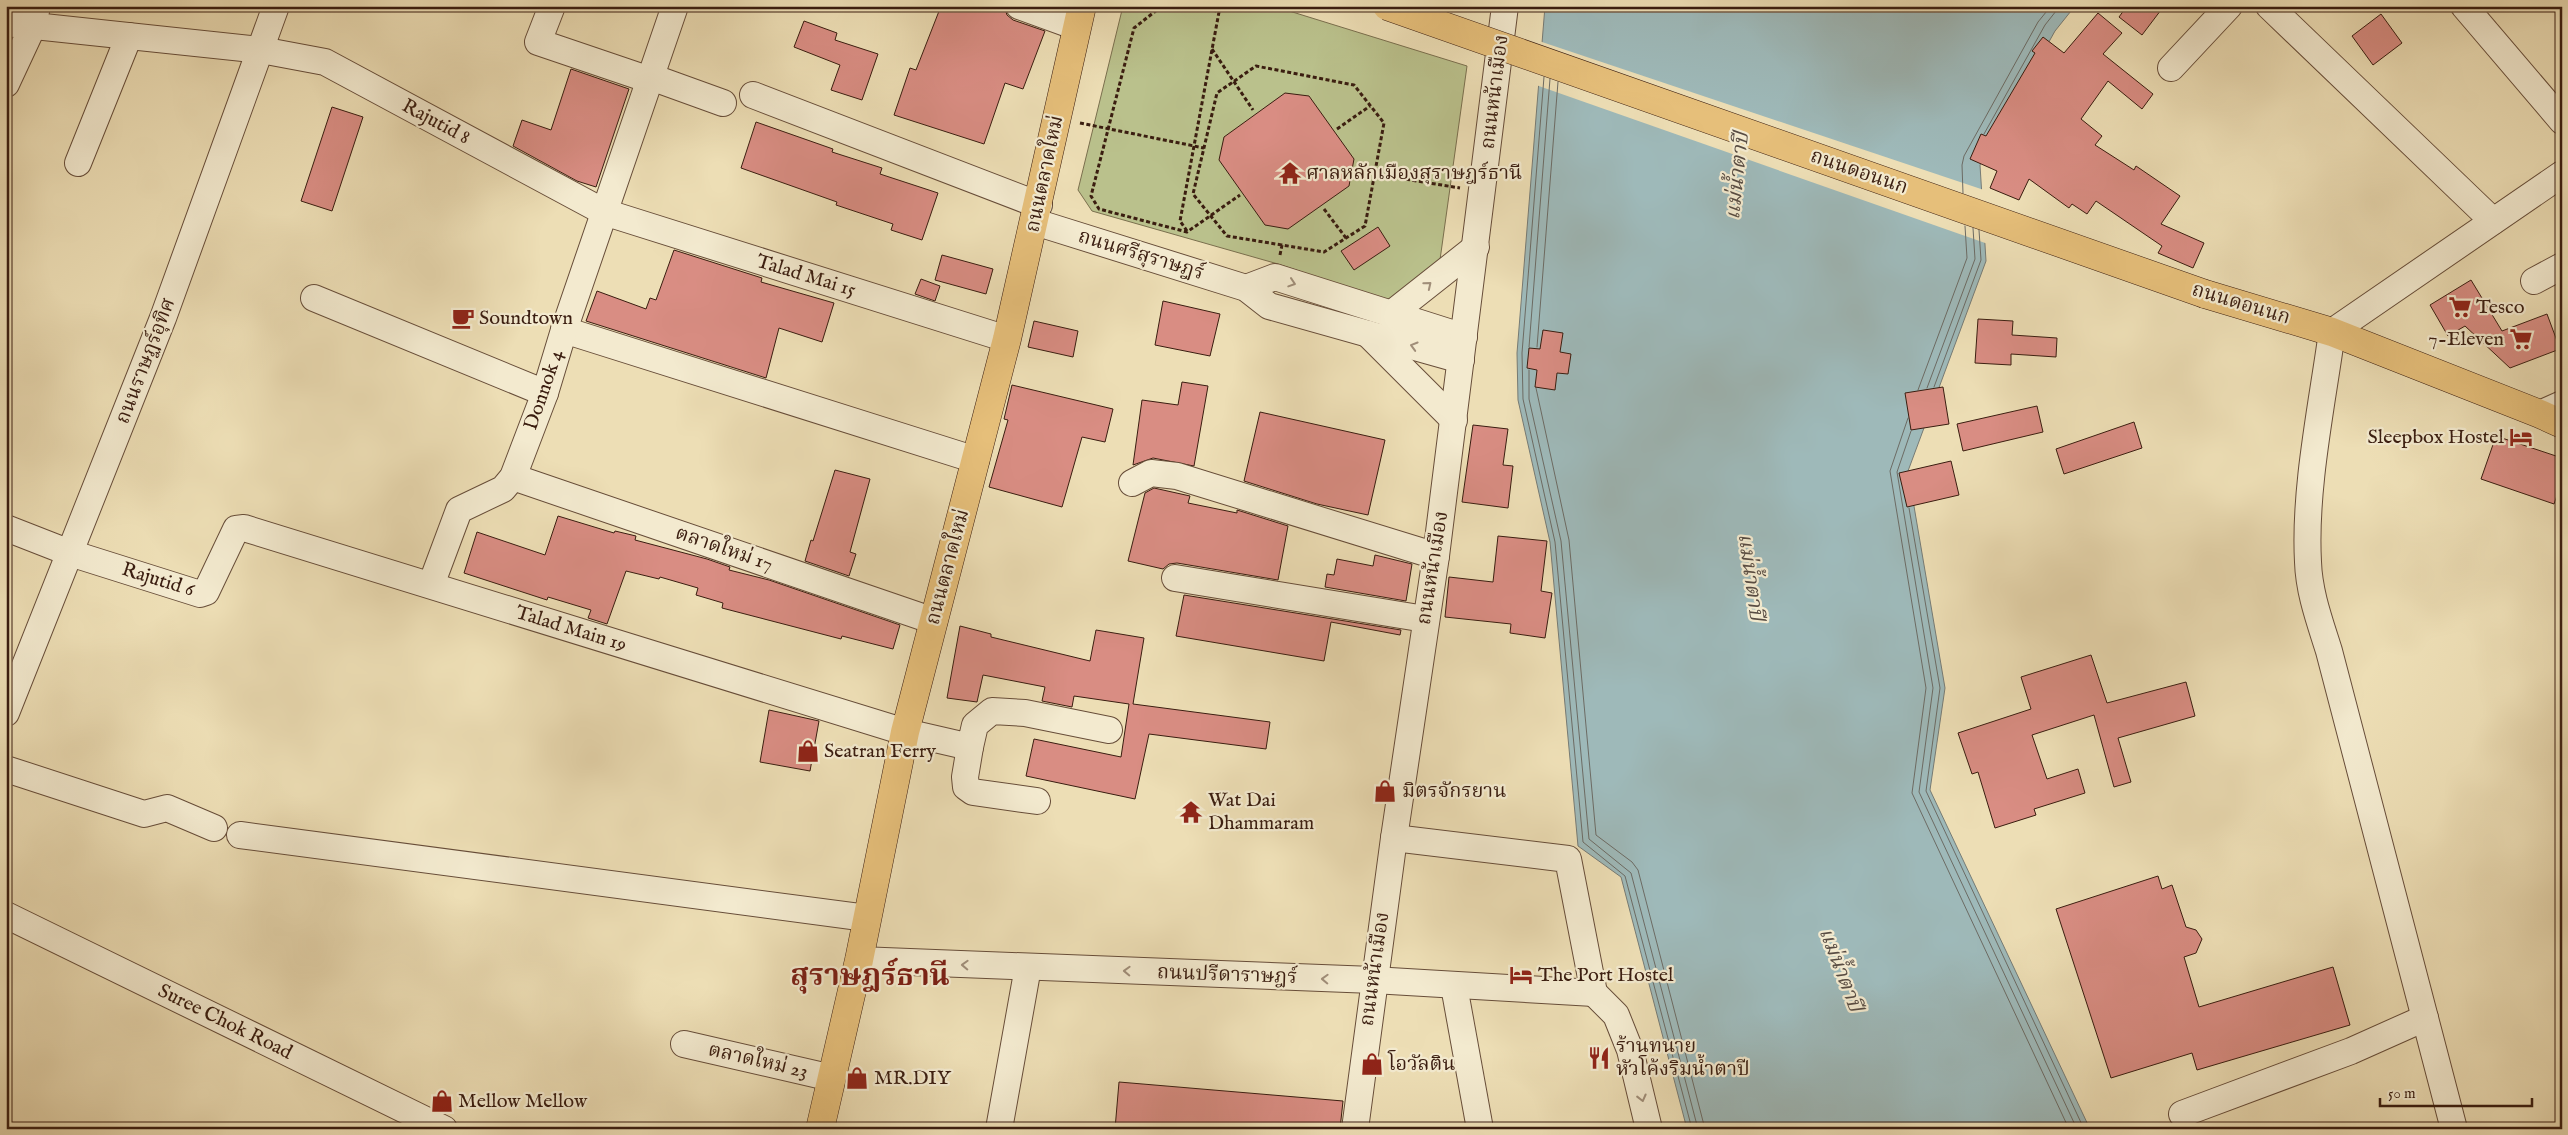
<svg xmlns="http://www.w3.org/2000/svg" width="2568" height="1135" font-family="'IM FELL English','Noto Serif Thai',serif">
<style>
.green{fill:#bac18c;stroke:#7a6f4e}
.water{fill:#9eb9b9;stroke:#767b75}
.pier{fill:#eddeb5}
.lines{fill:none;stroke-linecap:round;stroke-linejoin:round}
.shore{stroke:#6c6b64;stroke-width:1}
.building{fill:#d98d83;stroke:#3a1d10}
.minor-casing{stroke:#674d39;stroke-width:28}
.major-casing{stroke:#3a1d10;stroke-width:29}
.path{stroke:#3a1d10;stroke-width:3;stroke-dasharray:4 2.5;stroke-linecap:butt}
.minor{stroke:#f3eacf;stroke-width:26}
.major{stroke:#e6bf7a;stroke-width:28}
.major-bridge-casing{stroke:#3a1d10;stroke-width:29;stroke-linecap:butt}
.major-bridge{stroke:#e6bf7a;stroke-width:28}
.oneway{stroke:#a08e79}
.labels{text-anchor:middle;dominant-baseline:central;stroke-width:4.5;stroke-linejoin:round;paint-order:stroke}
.street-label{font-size:20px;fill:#3a1d10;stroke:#f3eacf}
.poi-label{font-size:20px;fill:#3a1d10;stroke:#f3eacf;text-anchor:start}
.water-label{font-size:21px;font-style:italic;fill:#584c43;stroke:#f3eacf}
.town-label{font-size:30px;font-weight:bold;fill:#7a1f14;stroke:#f3eacf}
</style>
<rect width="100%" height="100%" fill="#eddeb5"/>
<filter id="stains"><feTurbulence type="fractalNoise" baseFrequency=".004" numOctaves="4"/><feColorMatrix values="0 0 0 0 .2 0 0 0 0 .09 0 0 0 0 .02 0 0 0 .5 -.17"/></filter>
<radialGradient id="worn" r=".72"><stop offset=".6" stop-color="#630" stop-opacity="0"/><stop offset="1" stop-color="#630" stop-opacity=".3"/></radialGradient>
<path class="green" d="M1123 6H1273L1467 66 1439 267 1394 303 1278 264 1092 211 1078 190Z"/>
<path class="water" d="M1545 6H2075L2055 31 1980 165 1986 261 1908 471 1945 688 1930 790 2090 1129H1687L1621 877 1578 846 1550 542 1518 400 1517 353Z"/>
<path class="pier" d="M1539 41 1984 190 1988 244 1536 85Z"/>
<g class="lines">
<g class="shore">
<path d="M1544 77 1522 353 1523 399 1555 542 1583 842 1625 876 1692 1129"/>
<path d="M1984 134 2045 25 2060 6"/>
<path d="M1963 193 1962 165 1964 156 2038 22 2051 6"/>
<path d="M1529 347 1550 79"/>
<path d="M1537 347 1558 82"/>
<path d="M1529 370V399L1561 541 1589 839 1631 873 1698 1129"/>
<path d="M1934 387 1981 260 1979 230"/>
<path d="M1536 388 1569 540 1596 835 1632 862 1638 870 1705 1129"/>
<path d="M1927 388 1975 259 1973 228"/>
<path d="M1918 390 1967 258 1965 226"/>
<path d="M1908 418 1890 471 1926 688 1912 793 2069 1129"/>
<path d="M1911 431 1897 472 1933 688 1919 792 2077 1129"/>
<path d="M1909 508 1940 688 1926 791 2084 1129"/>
</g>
</g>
<g class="building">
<path d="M941 6H1004L1007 15 1013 20 1045 31 1023 89 1005 83 984 144 894 115 910 68 916 70Z"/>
<path d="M2127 6H2164L2142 35 2119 17Z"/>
<path d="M2098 13 2122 33 2103 54 2153 94 2142 109 2108 81 2081 119 2102 136 2095 145 2134 170 2136 166 2180 196 2161 224 2204 243 2193 268 2158 253 2162 246 2096 201 2087 214 2072 204 2069 208 2029 179 2019 200 1990 188 1997 171 1970 159 1981 134 1986 136 2035 53 2032 51 2043 37 2064 53Z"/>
<path d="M2381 14 2402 43 2373 65 2352 36Z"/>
<path d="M804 21 837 33 835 40 878 54 862 100 831 90 840 65 794 47Z"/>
<path d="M571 69 629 89 596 187 577 181 513 146 522 120 551 130Z"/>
<path d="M1285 93 1309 96 1354 159 1349 186 1288 229 1265 225 1219 160 1224 137Z"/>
<path d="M332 107 363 117 332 211 301 201Z"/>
<path d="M756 122 833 149 832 152 882 168 880 174 938 193 922 240 891 230 893 224 836 205 837 202 741 168Z"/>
<path d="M1378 227 1390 246 1354 270 1341 251Z"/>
<path d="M674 250 762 278 761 282 834 303 822 342 779 328 766 378 586 321 597 291 646 309 650 298 656 300Z"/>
<path d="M942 255 993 269 986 294 935 280Z"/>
<path d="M921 279 940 286 935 301 915 294Z"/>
<path d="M2471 280 2502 331 2547 314 2560 349 2510 368 2465 326 2448 336 2430 305Z"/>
<path d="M1163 301 1220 314 1210 356 1155 345Z"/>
<path d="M1978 319 2013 321 2012 335 2057 338 2056 357 2011 354V365L1975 363Z"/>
<path d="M1034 321 1078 331 1073 357 1028 347Z"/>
<path d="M1543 330 1563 333 1560 352 1571 354 1568 374 1557 373 1555 390 1535 387 1537 370 1527 368 1529 348 1540 349Z"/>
<path d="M1182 382 1208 386 1194 466 1153 458 1133 465 1142 400 1178 405Z"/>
<path d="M1012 385 1113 409 1105 442 1082 437 1062 507 989 487 1008 420 1004 419Z"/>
<path d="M1943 387 1949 424 1911 430 1905 393Z"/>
<path d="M2037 406 2043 432 1963 451 1957 424Z"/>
<path d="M1260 412 1385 440 1368 515 1317 504 1244 481Z"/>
<path d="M2134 422 2142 448 2064 474 2056 449Z"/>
<path d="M1473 425 1508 429 1503 465 1513 466 1508 508 1462 502Z"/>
<path d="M2496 436 2562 458V481L2554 504 2481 479Z"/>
<path d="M1951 461 1959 495 1907 507 1899 473Z"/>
<path d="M835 470 870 479 850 552 856 554 849 576 805 561 811 540 813 541Z"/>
<path d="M1154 488 1190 496 1188 503 1237 513V510L1288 526 1278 580 1177 563 1169 564 1163 569 1128 561 1145 493Z"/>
<path d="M558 516 614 533 615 531 636 536 635 540 707 559 730 567 729 570 769 580 900 625 893 649 842 636 841 639 722 608 723 603 696 595 698 588 660 577 659 579 626 571 607 624 588 618 591 610 548 597 547 600 464 573 477 532 545 555Z"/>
<path d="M1498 536 1547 541 1541 591 1552 593 1545 638 1510 633 1511 624 1445 617 1449 577 1493 582Z"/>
<path d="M1375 555 1412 564 1406 601 1325 587 1327 574 1334 575 1337 559 1373 566Z"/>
<path d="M1184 595 1401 630 1400 635 1331 622 1324 661 1176 636Z"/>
<path d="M960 626 991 634V637L1090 661 1096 630 1144 638 1133 704 1270 722 1266 749 1149 734 1135 799 1026 776 1034 739 1121 757 1129 704 1074 696 1072 707 1042 701 1045 687 983 675 977 702 947 698Z"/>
<path d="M2091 655 2107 703 2186 682 2195 716 2118 738 2131 782 2114 787 2094 715 2032 735 2047 779 2078 769 2085 793 2034 809 2036 815 1995 828 1978 772 1972 774 1958 733 2031 709 2021 677Z"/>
<path d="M769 710 819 721 810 771 760 762Z"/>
<path d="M2158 876 2162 889 2172 885 2186 927 2196 930 2202 939 2196 953 2184 957 2199 1007 2333 967 2350 1025 2197 1070 2192 1053 2111 1078 2056 909Z"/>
<path d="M1119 1082 1343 1101 1340 1129H1115Z"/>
</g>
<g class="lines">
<defs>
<g id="minor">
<path d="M552 6 538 42 650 80"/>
<path d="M1019 6 1077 27"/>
<path d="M2269 6 2493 221"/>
<path d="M2464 6 2562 121"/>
<path d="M6 23 261 50 325 62 604 212 1007 339"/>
<path d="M2171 68 2229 6"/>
<path d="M651 77 723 103"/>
<path d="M6 84 33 26 37 6"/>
<path d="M753 95 1039 205"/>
<path d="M78 163 129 36"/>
<path d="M1035 222 1246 288 1269 306 1461 360"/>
<path d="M2534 281 2562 266"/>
<path d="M1246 288 1275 277 1464 337"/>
<path d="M314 298 545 393"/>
<path d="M1390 315 1476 247"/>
<path d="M564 330 976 460"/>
<path d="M1368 334 1454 420"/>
<path d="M2540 414 2562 404"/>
<path d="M513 477 934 621"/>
<path d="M1132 483 1151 473 1177 476 1436 556"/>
<path d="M6 528 70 553 200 594 206 592 236 529 244 528 905 732 970 747 975 725 992 711 1025 713 1109 730"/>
<path d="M1175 578 1425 619"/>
<path d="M431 585 459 510 503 489 513 477 545 393 564 330 675 6"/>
<path d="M6 713 163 318 276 6"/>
<path d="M970 747 965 777 966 787 973 792 1037 801"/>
<path d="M6 769 144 814 167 808 214 828"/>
<path d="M240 835 867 918"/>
<path d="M1394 838 1568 859 1594 993"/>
<path d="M6 915 444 1129"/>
<path d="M859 960 1373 980 1594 993"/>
<path d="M1454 986 1480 1129"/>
<path d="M1594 993 1616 1015 1630 1050 1649 1129"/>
<path d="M684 1044 832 1078"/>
<path d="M2182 1114 2351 1051 2425 1018"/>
<path d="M999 1129 1028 967"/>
<path d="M1355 1129 1394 838 1436 556 1505 6"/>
<path d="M2454 1129 2329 651C2320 622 2309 593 2308 562 2304 489 2322 405 2332 332L2562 174"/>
</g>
<g id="major">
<path d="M2205 294 2332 332 2540 414 2562 424"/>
<path d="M820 1129 859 960 905 732 1007 339 1082 6"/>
</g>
</defs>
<use href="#minor" class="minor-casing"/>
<use href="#major" class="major-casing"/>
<g class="path">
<path d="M1162 6 1134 28 1091 196 1099 209 1187 232 1240 195"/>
<path d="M1212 49 1253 110"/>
<path d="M1080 123 1204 148"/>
<path d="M1337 129 1370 106"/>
<path d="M1374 174 1460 188"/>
<path d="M1324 209 1346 238"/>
<path d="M1187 231 1180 221 1219 12 1200 6"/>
<path d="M1280 255 1282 245 1324 252 1365 226 1384 123 1354 85 1256 66 1217 93 1193 194 1227 236 1282 245"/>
</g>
<use href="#minor" class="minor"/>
<use href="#major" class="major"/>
<defs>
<path id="major-bridge" d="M1387 6 2205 294"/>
</defs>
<use href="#major-bridge" class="major-bridge-casing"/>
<use href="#major-bridge" class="major-bridge"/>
</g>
<defs><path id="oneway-chevron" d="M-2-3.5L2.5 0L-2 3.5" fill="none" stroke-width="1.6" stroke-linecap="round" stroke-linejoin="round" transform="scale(1.25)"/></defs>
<g class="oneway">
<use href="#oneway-chevron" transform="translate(1292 283) rotate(18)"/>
<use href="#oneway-chevron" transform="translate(1428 285) rotate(-39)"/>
<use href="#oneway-chevron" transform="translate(1414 346) rotate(-164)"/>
<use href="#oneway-chevron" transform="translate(965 965) rotate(-178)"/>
<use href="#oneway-chevron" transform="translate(1127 971) rotate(-178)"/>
<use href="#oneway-chevron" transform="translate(1325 979) rotate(-178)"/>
<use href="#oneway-chevron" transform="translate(1642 1098) rotate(76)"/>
</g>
<defs>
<symbol id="temple-bare" viewBox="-9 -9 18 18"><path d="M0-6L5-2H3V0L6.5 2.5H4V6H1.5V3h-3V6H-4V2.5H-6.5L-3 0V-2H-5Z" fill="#8f2418" stroke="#f3eacf" stroke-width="2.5" paint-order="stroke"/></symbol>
<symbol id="supermarket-bare" viewBox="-9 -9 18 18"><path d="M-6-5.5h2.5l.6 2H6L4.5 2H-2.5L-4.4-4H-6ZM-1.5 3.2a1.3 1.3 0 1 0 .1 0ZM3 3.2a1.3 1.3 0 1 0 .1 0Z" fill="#8f2418" stroke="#f3eacf" stroke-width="2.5" paint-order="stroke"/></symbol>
<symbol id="cafe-bare" viewBox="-9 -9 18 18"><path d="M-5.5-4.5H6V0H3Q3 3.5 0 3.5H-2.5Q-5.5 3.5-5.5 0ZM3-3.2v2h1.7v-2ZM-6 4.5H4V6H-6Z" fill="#8f2418" stroke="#f3eacf" stroke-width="2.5" paint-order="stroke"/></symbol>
<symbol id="hotel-bare" viewBox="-9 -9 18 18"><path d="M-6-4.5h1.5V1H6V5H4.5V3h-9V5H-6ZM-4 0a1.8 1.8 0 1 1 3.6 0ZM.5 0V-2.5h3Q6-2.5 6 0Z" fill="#8f2418" stroke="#f3eacf" stroke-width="2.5" paint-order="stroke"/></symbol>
<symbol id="shop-bare" viewBox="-9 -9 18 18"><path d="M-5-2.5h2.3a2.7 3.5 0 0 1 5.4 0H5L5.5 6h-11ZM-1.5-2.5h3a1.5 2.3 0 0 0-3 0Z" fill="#8f2418" stroke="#f3eacf" stroke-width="2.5" paint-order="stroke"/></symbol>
<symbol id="restaurant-bare" viewBox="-9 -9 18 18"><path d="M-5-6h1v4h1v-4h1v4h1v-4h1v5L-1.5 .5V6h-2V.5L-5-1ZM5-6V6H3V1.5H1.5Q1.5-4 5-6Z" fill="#8f2418" stroke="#f3eacf" stroke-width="2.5" paint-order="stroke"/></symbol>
</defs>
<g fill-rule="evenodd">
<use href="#temple-bare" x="1274" y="157" width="32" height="32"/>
<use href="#supermarket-bare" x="2444" y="291" width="32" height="32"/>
<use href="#cafe-bare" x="447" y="302" width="32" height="32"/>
<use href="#supermarket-bare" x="2505" y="323" width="32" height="32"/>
<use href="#hotel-bare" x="2505" y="421" width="32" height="32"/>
<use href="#shop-bare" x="792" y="735" width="32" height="32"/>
<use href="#shop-bare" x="1369" y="775" width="32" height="32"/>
<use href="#temple-bare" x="1175" y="796" width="32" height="32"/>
<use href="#hotel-bare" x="1505" y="959" width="32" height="32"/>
<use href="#restaurant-bare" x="1583" y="1042" width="32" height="32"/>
<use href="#shop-bare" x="1356" y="1048" width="32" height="32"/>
<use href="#shop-bare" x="841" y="1062" width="32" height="32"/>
<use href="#shop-bare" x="426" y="1085" width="32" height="32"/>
</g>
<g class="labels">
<g class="street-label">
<text transform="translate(1495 92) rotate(-83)">ถนนหน้าเมือง</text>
<text transform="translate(436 122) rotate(28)">Rajutid 8</text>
<text transform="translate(1859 172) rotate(19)">ถนนดอนนก</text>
<text transform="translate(1045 174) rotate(-78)">ถนนตลาดใหม่</text>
<text transform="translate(1141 255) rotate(17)">ถนนศรีสุราษฎร์</text>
<text transform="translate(806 276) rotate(17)">Talad Mai 15</text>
<text transform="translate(2241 304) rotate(17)">ถนนดอนนก</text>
<text transform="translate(146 361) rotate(-69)">ถนนราษฏร์อุทิศ</text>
<text transform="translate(544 390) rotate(-71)">Donnok 4</text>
<text transform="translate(724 549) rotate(19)">ตลาดใหม่ 17</text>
<text transform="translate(948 567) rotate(-75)">ถนนตลาดใหม่</text>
<text transform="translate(1433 568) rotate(-81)">ถนนหน้าเมือง</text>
<text transform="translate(158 580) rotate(17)">Rajutid 6</text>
<text transform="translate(571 629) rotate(17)">Talad Main 19</text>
<text transform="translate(1375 969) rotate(-82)">ถนนหน้าเมือง</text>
<text transform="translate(1227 975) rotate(2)">ถนนปรีดาราษฎร์</text>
<text transform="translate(225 1022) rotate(26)">Suree Chok Road</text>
<text transform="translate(758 1061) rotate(13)">ตลาดใหม่ 23</text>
</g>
<g class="poi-label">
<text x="1306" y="173">ศาลหลักเมืองสุราษฎร์ธานี</text>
<text x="2476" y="307">Tesco</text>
<text x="479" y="318">Soundtown</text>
<text x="2504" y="339" text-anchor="end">7-Eleven</text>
<text x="2504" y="437" text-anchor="end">Sleepbox Hostel</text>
<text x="824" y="751">Seatran Ferry</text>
<text x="1402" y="791">มิตรจักรยาน</text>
<text x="1208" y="800">Wat Dai<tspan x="1208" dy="23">Dhammaram</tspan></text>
<text x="1538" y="975">The Port Hostel</text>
<text x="1616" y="1046">ร้านทนาย<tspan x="1616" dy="23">หัวโค้งริมน้ำตาปี</tspan></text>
<text x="1388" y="1064">โอวัลติน</text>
<text x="874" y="1078">MR.DIY</text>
<text x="458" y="1101">Mellow Mellow</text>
</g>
<g class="water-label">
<text transform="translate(1738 176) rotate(-84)">แม่น้ำตาปี</text>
<text transform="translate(1750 577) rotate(82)">แม่น้ำตาปี</text>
<text transform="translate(1840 970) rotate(69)">แม่น้ำตาปี</text>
</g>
<g class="town-label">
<text x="870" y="977">สุราษฎร์ธานี</text>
</g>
</g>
<rect width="2568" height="1135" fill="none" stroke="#eddeb5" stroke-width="25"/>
<rect x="8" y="8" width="2553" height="1120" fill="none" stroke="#3a1d10" stroke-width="2.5"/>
<rect x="12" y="12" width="2543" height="1110" fill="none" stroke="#3a1d10"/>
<path d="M2380 1098v8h152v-8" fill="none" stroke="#3a1d10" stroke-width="2.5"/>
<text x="2388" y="1098" font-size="15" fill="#3a1d10" stroke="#f3eacf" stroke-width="4" paint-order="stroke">50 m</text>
<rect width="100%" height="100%" filter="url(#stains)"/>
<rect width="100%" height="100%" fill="url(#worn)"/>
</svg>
